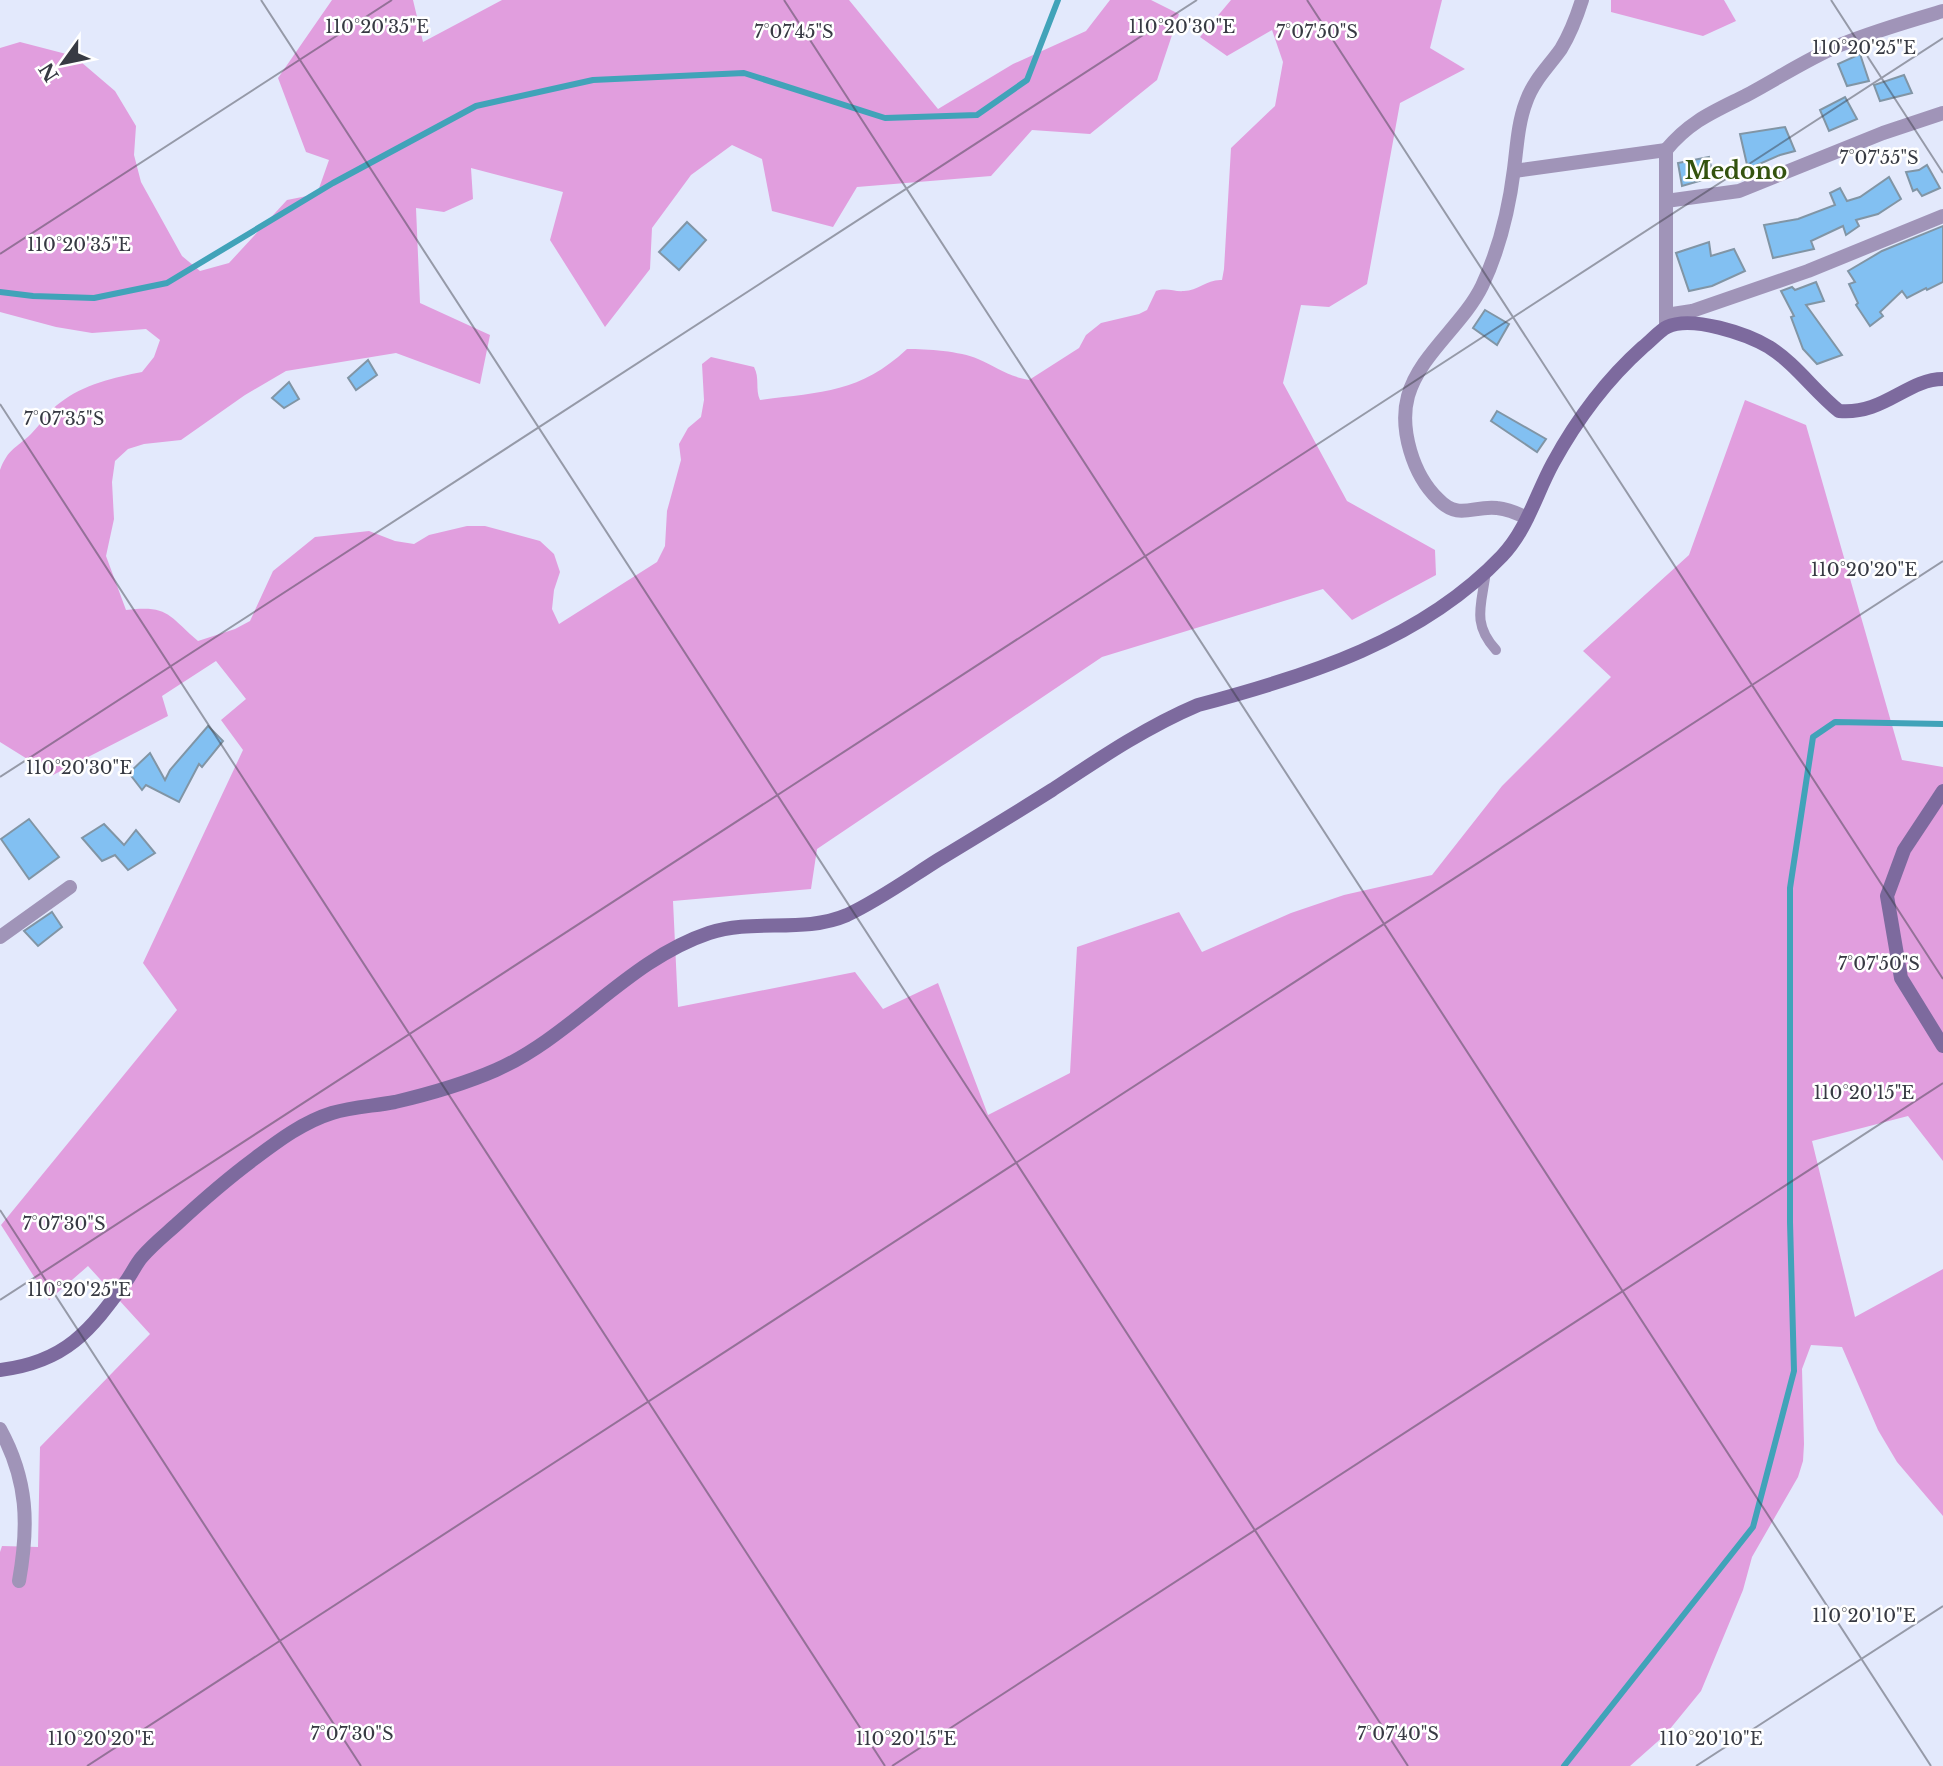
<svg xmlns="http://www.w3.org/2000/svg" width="1943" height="1766" font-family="'Libre Baskerville',serif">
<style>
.green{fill:#e19ede}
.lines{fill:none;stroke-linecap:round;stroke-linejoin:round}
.stream{stroke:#41a3b9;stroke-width:6}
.building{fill:#82c0f2;stroke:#8195a5;stroke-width:2}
.lane{stroke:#a094b8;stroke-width:10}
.street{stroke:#a094b8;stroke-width:14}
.secondary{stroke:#7d6a9e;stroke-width:14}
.ticks{fill:none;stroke:#373a43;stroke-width:2;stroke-opacity:0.45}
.labels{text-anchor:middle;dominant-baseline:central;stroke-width:5;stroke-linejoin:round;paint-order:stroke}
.quarter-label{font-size:23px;font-weight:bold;fill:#34530f;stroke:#fff}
.ticks-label{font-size:18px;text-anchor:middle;fill:#373a43;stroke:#fff;stroke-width:5;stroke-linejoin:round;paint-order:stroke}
</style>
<rect width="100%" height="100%" fill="#e3e9fc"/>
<g class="green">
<path d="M332 0H413L423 42 502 0H849L938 109 1013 64 1086 31 1110 0H1151L1179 14 1157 80 1090 134 1032 130 991 176 857 187 833 227 772 211 762 159 732 145 691 175 652 228 650 269 605 327 550 240 563 192 471 168 473 199 444 212 416 208 420 303 490 335 480 384 396 353 286 371 245 395 181 440 144 444 128 449 115 461 112 482 114 519 106 556 126 610C168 605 168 615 198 641L235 629 250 621 273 571 315 537 369 531 395 541 414 544 429 535 467 526H485L540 541 554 554 560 572 554 590 552 609 559 624 657 562 665 546 667 511 681 460 679 444 688 428 701 417 704 400 702 364 711 357 754 367C760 378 755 389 760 400 821 392 860 393 907 349 927 349 960 351 978 359 997 367 1007 376 1029 380L1079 348 1086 335 1101 323 1139 314 1147 310 1156 291C1167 287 1174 292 1184 291 1198 291 1207 279 1222 280L1224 269 1231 148 1275 106 1283 62 1272 30 1227 56 1200 37 1231 0H1442L1430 48 1465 69 1400 103 1367 284 1329 307 1301 305 1283 383 1347 501 1435 550 1436 575 1352 620 1323 589 1102 657 817 849 811 889 673 901 678 1007 855 972 883 1009 938 983 988 1115 1070 1073 1077 947 1179 912 1202 952 1291 913 1344 895 1432 875 1502 786 1611 677 1583 651 1689 555 1745 400 1806 425 1902 760 1943 767V1161L1908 1116 1812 1141 1855 1317 1943 1269V1516L1897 1462 1878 1430 1842 1347 1811 1345 1802 1369 1804 1444 1803 1461 1798 1477 1752 1557 1743 1590 1701 1691 1665 1735 1630 1766H0V1552L2 1546 38 1547 40 1447 150 1334 88 1266 49 1300 1 1225 177 1010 143 963 243 750 221 720 246 699 216 661 162 696 168 716 53 775 0 742V470C8 449 15 449 31 434 41 424 49 410 61 402 83 385 115 377 142 372L154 357 160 340 146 329 92 333 56 327 0 312V48L20 42 74 56 115 91 136 126 134 155 141 182 182 256 200 271 229 263 287 200 317 194 329 160 306 152 278 78Z"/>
<path d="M1611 0H1724L1736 21 1703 36 1611 12Z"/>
</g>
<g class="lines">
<g class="stream">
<path d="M0 292 33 296 94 298 167 283 333 183 476 106 593 80 744 73 885 118 977 115 1027 80 1058 0"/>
<path d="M1564 1766 1753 1527 1794 1371 1790 1222V888L1813 737 1835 722 1943 724"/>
</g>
</g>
<g class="building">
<path d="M1860 54 1869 81 1847 86 1838 64Z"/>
<path d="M1904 75 1912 93 1880 101 1874 85Z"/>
<path d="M1845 97 1857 119 1829 131 1820 110Z"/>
<path d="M1785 127 1795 151 1780 155 1748 169 1740 134Z"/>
<path d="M1709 157 1713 177 1682 186 1678 163Z"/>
<path d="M1927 165 1940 188 1922 196 1917 189 1913 191 1906 172 1919 170Z"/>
<path d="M1889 177 1901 199 1878 214 1856 220 1859 226 1846 235 1843 226 1811 241 1814 249 1773 258 1764 225 1798 219 1835 205 1830 193 1840 188 1847 201 1860 197Z"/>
<path d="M687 222 706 240 679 270 659 252Z"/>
<path d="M1943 226V282L1927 290 1926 288 1907 298 1902 291 1880 312 1883 316 1870 326 1856 305 1858 303 1849 284 1855 282 1848 271 1882 251Z"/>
<path d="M1709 242 1711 256 1734 249 1745 271 1712 286 1689 291 1676 253Z"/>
<path d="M1816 282 1824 301 1806 305 1842 355 1817 364 1803 349 1791 317 1794 316 1781 291 1792 287 1795 290Z"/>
<path d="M1485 310 1509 324 1497 345 1473 328Z"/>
<path d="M368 360 377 375 356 390 348 378Z"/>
<path d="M289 382 299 399 284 408 272 398Z"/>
<path d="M1497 411 1546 439 1537 452 1491 421Z"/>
<path d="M208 726 223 741 202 767 199 764 179 802 146 785 142 790 129 773 150 753 165 780 170 770Z"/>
<path d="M29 819 59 857 29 879 1 839Z"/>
<path d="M104 824 124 845 136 830 155 853 128 870 115 855 102 861 82 838Z"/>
<path d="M52 912 62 927 38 946 24 931Z"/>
</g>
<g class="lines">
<path class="lane" d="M1486 571C1482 604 1471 623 1496 650"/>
<g class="street">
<path d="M1514 171 1666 150"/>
<path d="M1666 201 1739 191 1883 133 1943 113"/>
<path d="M1666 315 1692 311 1808 271 1943 216"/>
<path d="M1666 327V150C1690 121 1713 112 1745 96 1777 79 1807 59 1840 45 1874 31 1909 21 1943 11"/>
<path d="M1527 518C1517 513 1508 509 1497 508 1473 505 1459 521 1438 499 1413 475 1399 429 1408 396 1420 354 1463 325 1482 286 1499 250 1509 209 1514 169 1517 146 1518 123 1526 102 1533 81 1549 66 1561 49 1570 34 1577 16 1582 0"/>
<path d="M0 937 70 887"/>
<path d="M0 1429C28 1480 29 1525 19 1581"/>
</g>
<g class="secondary">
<path d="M1943 791 1904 850 1887 896 1901 978 1943 1046"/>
<path d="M0 1370C66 1362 90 1331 127 1280 132 1273 136 1264 142 1257 153 1244 166 1234 178 1223 203 1200 227 1179 254 1159 278 1141 303 1122 332 1113 352 1107 374 1106 395 1102 429 1094 464 1084 496 1070 573 1036 628 960 709 933 754 918 803 934 847 915 879 900 908 879 938 860 976 837 1014 814 1052 790 1099 759 1146 727 1198 705 1308 676 1422 640 1502 556 1527 530 1536 494 1553 463 1577 419 1605 381 1643 347 1651 341 1659 331 1667 327 1692 315 1747 334 1769 347 1796 364 1814 391 1839 411 1884 415 1907 379 1943 379"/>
</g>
</g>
<path class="ticks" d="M261 0 1408 1766M784 0 1931 1766M1307 0 1943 979M1831 0 1943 173M0 254 392 0M0 404 885 1766M0 777 1197 0M0 1210 361 1766M0 1300 1943 38M87 1766 1943 561M892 1766 1943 1083M1696 1766 1943 1606"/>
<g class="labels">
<g class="quarter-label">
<text x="1736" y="171">Medono</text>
</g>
</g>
<g class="ticks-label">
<text x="377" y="33">110°20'35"E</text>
<text x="1182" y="33">110°20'30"E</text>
<text x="794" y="38">7°07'45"S</text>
<text x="1317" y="38">7°07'50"S</text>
<text x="1864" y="54">110°20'25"E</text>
<text x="1879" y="164">7°07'55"S</text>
<text x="79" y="251">110°20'35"E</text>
<text x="64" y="425">7°07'35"S</text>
<text x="1864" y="576">110°20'20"E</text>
<text x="79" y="774">110°20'30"E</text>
<text x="1879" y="970">7°07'50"S</text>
<text x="1864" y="1099">110°20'15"E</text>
<text x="64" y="1230">7°07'30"S</text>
<text x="79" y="1296">110°20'25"E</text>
<text x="1864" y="1622">110°20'10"E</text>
<text x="352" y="1740">7°07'30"S</text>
<text x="1398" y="1740">7°07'40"S</text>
<text x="101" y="1745">110°20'20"E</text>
<text x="906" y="1745">110°20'15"E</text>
<text x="1711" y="1745">110°20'10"E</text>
</g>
<g transform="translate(63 63) rotate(237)" stroke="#ffffff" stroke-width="5" paint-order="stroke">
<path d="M0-5L12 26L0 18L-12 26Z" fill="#373a43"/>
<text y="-10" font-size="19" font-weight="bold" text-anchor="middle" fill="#373a43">N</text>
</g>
</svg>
